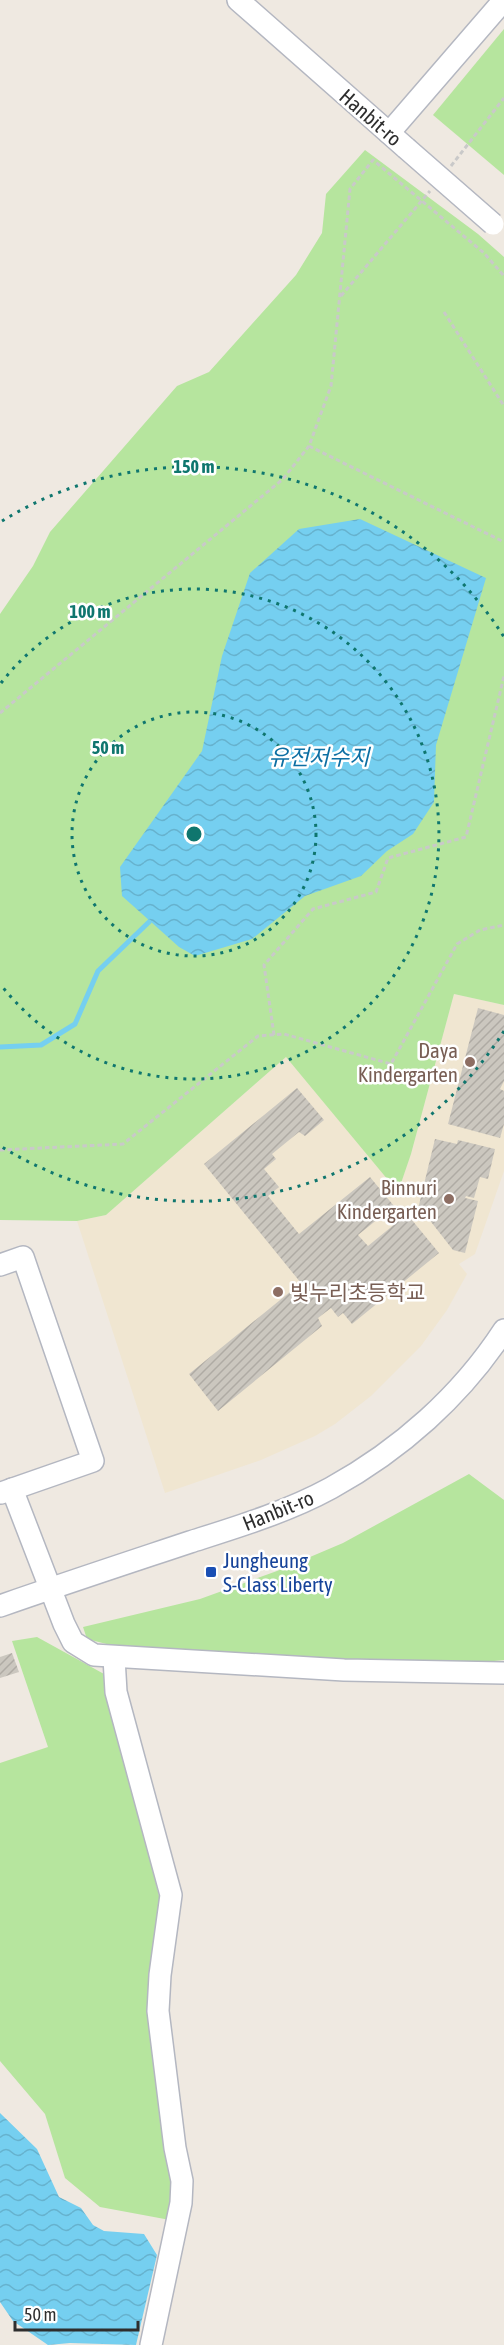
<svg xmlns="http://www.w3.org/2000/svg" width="504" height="2345" font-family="'Asap Condensed','Noto Sans KR',sans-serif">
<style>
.education{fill:#f0e6d1}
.green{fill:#b6e59e}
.water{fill:url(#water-waves)}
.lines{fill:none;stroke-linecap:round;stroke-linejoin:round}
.stream{stroke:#75cff0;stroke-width:5}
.building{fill:url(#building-hatch)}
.minor-casing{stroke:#b4b7c1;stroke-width:24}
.path{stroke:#c9c9c9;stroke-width:3;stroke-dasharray:4.5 3;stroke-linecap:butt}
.minor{stroke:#fff;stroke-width:21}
.minor-bridge-casing{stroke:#b4b7c1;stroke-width:24;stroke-linecap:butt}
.minor-bridge{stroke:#fff;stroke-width:21}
.ring{fill:none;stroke:#0f766e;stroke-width:3;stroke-dasharray:3 6}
.education-dot{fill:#8d6e63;stroke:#fff;stroke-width:2}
.transit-dot{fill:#1a4fb4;stroke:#fff;stroke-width:2}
.labels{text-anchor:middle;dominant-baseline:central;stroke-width:5;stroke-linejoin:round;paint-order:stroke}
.street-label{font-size:21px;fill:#2e2e2e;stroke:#fff}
.education-label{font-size:21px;fill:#785e54;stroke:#fff;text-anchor:end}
.transit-label{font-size:21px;fill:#164399;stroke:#fff;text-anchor:start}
.water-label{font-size:22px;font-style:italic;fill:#0d6fa3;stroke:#fff}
.centre{fill:#0f766e;stroke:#fff;stroke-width:3}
.ring-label{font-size:18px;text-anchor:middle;font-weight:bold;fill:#0f766e;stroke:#fff;stroke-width:5;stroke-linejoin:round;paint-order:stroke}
</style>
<defs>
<pattern id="water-waves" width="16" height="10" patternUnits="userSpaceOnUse" patternTransform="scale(1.5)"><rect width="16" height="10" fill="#75cff0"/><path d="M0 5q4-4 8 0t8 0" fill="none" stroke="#66b2ce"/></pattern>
<pattern id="building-hatch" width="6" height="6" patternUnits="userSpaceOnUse" patternTransform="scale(1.5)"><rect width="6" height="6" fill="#cbc7bf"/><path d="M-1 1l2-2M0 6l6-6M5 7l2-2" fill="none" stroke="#afaba4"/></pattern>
</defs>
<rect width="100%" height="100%" fill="#efe9e1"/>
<path class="education" d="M454 994 504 1005V1171L475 1254 459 1264 467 1274 447 1310 421 1346 371 1396 335 1424 315 1436 261 1460 165 1493 77 1221 106 1215 286 1057 398 1191 411 1154Z"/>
<g class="green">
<path d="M504 29V175L433 115Z"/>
<path d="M365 150 478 234 504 257V1005L454 994 411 1154 398 1192 286 1057 106 1215 77 1221 0 1220V614L33 566 50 532 177 386 209 372 296 275 322 233 326 194Z"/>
<path d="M469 1474 504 1500V1660L464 1664 201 1654 122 1648 87 1639 83 1627 200 1599 277 1571 343 1543Z"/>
<path d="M37 1637 104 1674 162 1908 173 2181 170 2220 100 2207 65 2178 45 2114 0 2061V1763L48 1747 12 1641Z"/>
</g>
<g class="water">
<path d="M360 519 486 578 436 745 434 802 413 834 387 851 361 876 305 896 252 939 195 956 179 947 122 896 120 867 202 751 222 656 250 573 299 529Z"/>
<path d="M0 2113 37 2149 59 2197 81 2208 93 2225 104 2231 144 2234 157 2255 136 2345 70 2343 48 2345 13 2321 0 2302Z"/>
</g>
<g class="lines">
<path class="stream" d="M0 1047 41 1045 75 1024 98 971 149 922"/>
</g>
<g class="building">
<path d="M478 1008 504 1015V1081L500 1089 504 1091V1124L500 1138 448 1124Z"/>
<path d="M297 1088 324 1120 305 1136 299 1132 272 1154 276 1159 264 1169 279 1187 268 1196 299 1234 370 1177 394 1206 358 1235 368 1246 407 1214 439 1253 352 1324 343 1313 338 1317 331 1308 318 1318 322 1326 218 1411 189 1374 301 1283 204 1164Z"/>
<path d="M435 1139 457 1144 458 1140 495 1149 488 1179 480 1177 474 1198 466 1196 465 1198 478 1201 465 1253 453 1250 428 1218 430 1211 418 1209Z"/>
<path d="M12 1653 19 1672 0 1678V1657Z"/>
</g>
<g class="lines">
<defs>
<g id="minor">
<path d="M238 0 406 148"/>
<path d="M389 133 504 0"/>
<path d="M0 1265 23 1257 93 1461 1 1493"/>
<path d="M12 1489 64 1624 73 1642 94 1655 344 1670 504 1673"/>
<path d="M0 1606C63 1584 127 1563 190 1542 237 1527 287 1512 331 1488 400 1450 461 1396 504 1330"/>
<path d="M114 1658 116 1692 171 1895 160 1975 158 2011 175 2148 182 2181 181 2203 151 2345"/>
</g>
</defs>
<use href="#minor" class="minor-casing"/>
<g class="path">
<path d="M451 166 504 98"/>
<path d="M341 296 430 191"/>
<path d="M444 312 504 406"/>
<path d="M309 446 504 542"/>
<path d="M0 713 283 479 309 446 331 386 350 189 373 160 484 253 504 276"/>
<path d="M274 1035 264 965 313 909 376 892 388 858 466 837 504 676"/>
<path d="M0 1150 123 1144 258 1036 284 1034 391 1064 457 944 480 930 504 925"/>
</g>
<use href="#minor" class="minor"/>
<defs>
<path id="minor-bridge" d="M406 148 493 224"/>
</defs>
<use href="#minor-bridge" class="minor-bridge-casing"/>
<use href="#minor-bridge" class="minor-bridge"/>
</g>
<g class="ring">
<circle cx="194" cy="834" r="122"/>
<path d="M1 683A245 245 0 1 1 1 985"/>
<path d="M504 1031A367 367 0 0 1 2 1147M2 521A367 367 0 0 1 504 637"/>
</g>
<g class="education-dot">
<circle cx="470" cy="1062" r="6"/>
<circle cx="449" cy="1199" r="6"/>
<circle cx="278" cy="1292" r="6"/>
</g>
<rect class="transit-dot" x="205" y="1566" width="12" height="12" rx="3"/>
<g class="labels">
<g class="street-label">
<text transform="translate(371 117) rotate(41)">Hanbit-ro</text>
<text transform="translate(278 1510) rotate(-22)">Hanbit-ro</text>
</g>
<g class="education-label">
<text x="458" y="1050">Daya<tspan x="458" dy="24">Kindergarten</tspan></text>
<text x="437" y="1187">Binnuri<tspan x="437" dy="24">Kindergarten</tspan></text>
<text x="290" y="1292" text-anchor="start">빛누리초등학교</text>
</g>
<g class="transit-label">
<text x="223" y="1560">Jungheung<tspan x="223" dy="24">S-Class Liberty</tspan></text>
</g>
<g class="water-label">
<text x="319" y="757">유전저수지</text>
</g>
</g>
<circle cx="194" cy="834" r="9" class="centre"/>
<g class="ring-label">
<text x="194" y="473">150 m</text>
<text x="90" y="618">100 m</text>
<text x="108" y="754">50 m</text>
</g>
<path d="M15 2321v9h123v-9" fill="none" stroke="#2e2e2e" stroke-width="3"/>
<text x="24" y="2321" font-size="18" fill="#2e2e2e" stroke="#ffffff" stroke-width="4.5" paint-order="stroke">50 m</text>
</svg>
